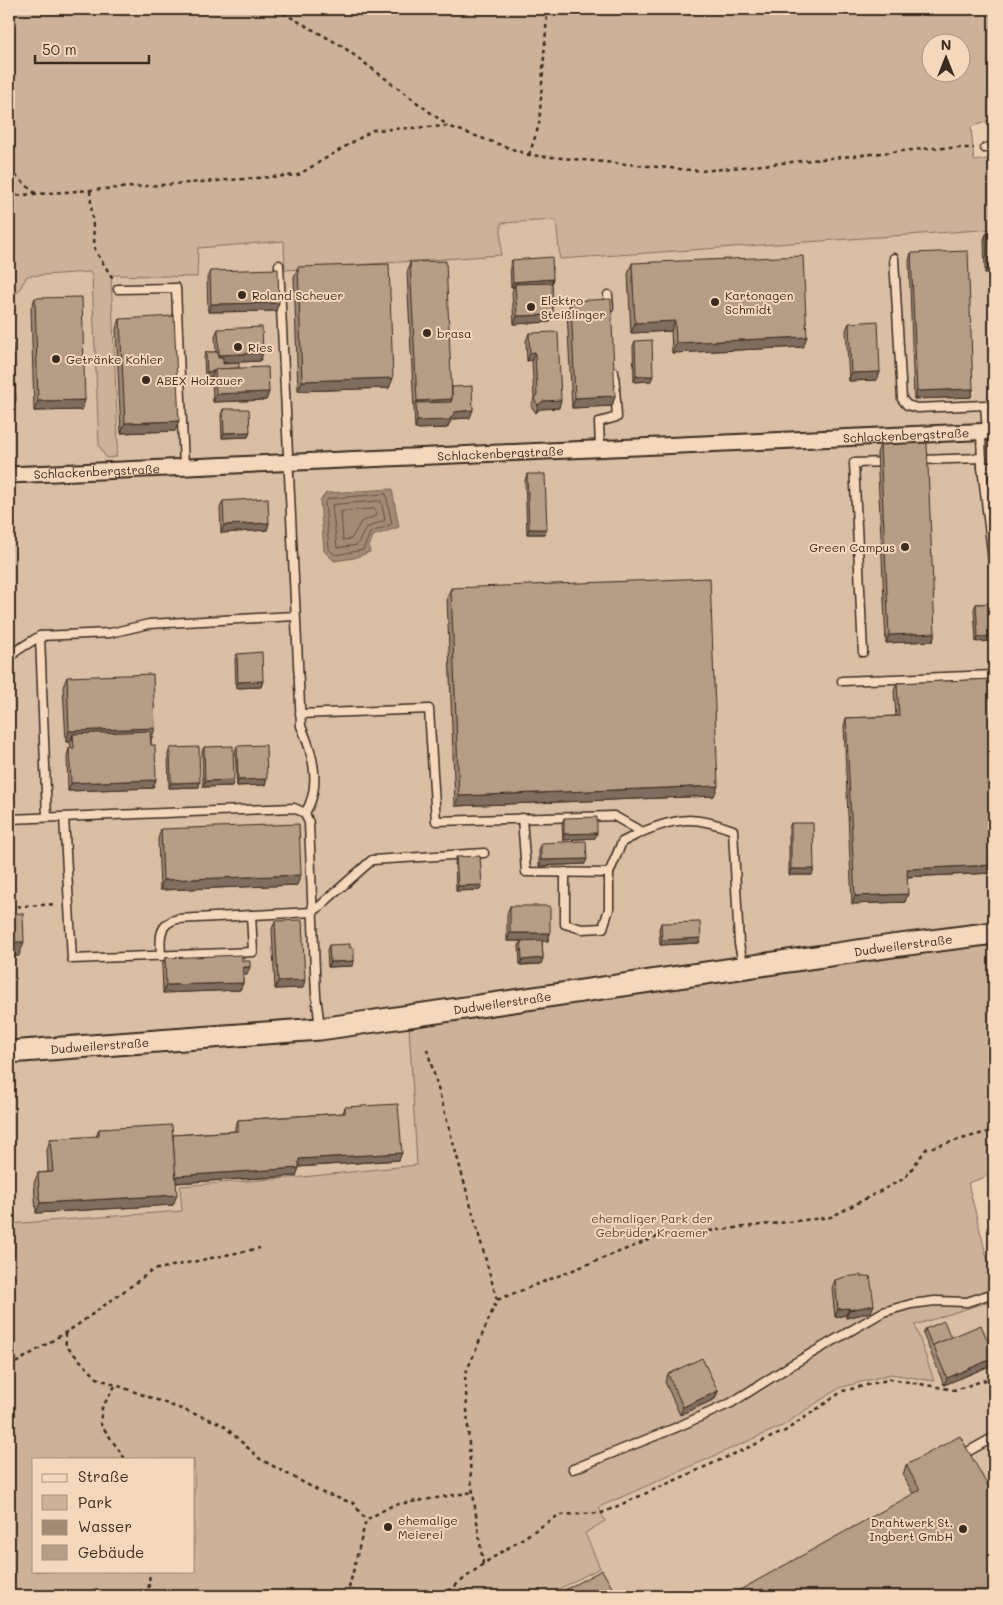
<svg xmlns="http://www.w3.org/2000/svg" width="1003" height="1605" font-family="Mali,sans-serif">
<style>
.built{fill:#dabfa5}
.green{fill:#cdb299;stroke:#846e5c;fill-rule:evenodd}
.water{fill:#a28a75;stroke:#796452}
.lines{fill:none;stroke-linecap:round;stroke-linejoin:round}
.shore{stroke:#645041;stroke-width:1}
.service-casing{stroke:#3b2a1e;stroke-width:11}
.minor-casing{stroke:#3b2a1e;stroke-width:19}
.secondary-casing{stroke:#3b2a1e;stroke-width:25}
.path{stroke:#3b2a1e;stroke-width:2.5;stroke-dasharray:4 4;stroke-linecap:butt}
.service{stroke:#f5d8bb;stroke-width:8}
.minor{stroke:#f5d8bb;stroke-width:15}
.secondary{stroke:#f5d8bb;stroke-width:21}
.wall{fill:#9d8773;stroke:#3b2a1e}
.shaded-wall{fill:#7f6e5e;stroke:#3b2a1e}
.building{fill:#b69d86;stroke:#3b2a1e}
.poi-dot{fill:#3b2a1e;stroke:#f5d8bb;stroke-width:2}
.labels{text-anchor:middle;dominant-baseline:central;stroke-width:4;stroke-linejoin:round;paint-order:stroke}
.poi-label{font-size:12px;fill:#3b2a1e;stroke:#f5d8bb;text-anchor:start}
.street-label{font-size:12px;fill:#3b2a1e;stroke:#f5d8bb}
.park-label{font-size:12px;fill:#584537;stroke:#f5d8bb}
</style>
<rect width="100%" height="100%" fill="#eaceb2"/>
<filter id="ink" filterUnits="userSpaceOnUse"><feTurbulence type="fractalNoise" baseFrequency=".02" numOctaves="2"/><feDisplacementMap in="SourceGraphic" scale="10" xChannelSelector="R" yChannelSelector="G"/><feConvolveMatrix kernelMatrix="1 2 1 2 8 2 1 2 1" color-interpolation-filters="sRGB"/></filter>
<g filter="url(#ink)">
<g class="built">
<path d="M556 220 560 259 994 229V944L410 1026 418 1165 303 1177 181 1186 182 1211 9 1224V293L18 292 27 276 90 272 116 457 118 443 111 275 196 277 198 248 284 241 285 269 501 254 500 223Z"/>
<path d="M994 1300V1596H546L600 1568 585 1533 599 1507 782 1426 839 1388 891 1374 934 1380 914 1325Z"/>
</g>
<g class="green">
<path d="M9 9H994V119L971 127 974 161 994 158V229L560 259 556 220 501 223V255L285 270 284 241 198 248 197 277 111 275 118 443 116 457 106 458 99 445 92 277 90 272 27 276 18 292 9 293ZM930 42H960V72H930Z"/>
<path d="M994 944V1174L968 1183 994 1285V1300L915 1325 934 1381 891 1374 839 1388 782 1426 599 1507 605 1521 585 1533 600 1568 545 1596H9V1224L182 1211 180 1186 303 1177 417 1165 409 1026ZM34 1459H194V1571H34Z"/>
</g>
<path class="water" d="M392 489 399 527 373 536 369 547 370 552 354 558 334 561 324 551 320 501 326 493Z"/>
<g class="lines">
<g class="shore">
<path d="M386 494 392 524 370 533 363 550 335 555 329 549 325 503 328 499Z"/>
<path d="M381 501 385 520 366 528 357 545 337 548 332 505Z"/>
<path d="M375 509 377 515 361 522 351 539 343 540 341 512Z"/>
</g>
<defs>
<g id="service">
<path d="M985 148 994 146"/>
<path d="M894 258 902 399 907 405 917 408 985 405 987 432"/>
<path d="M279 265 301 726C313 753 322 787 305 813"/>
<path d="M118 289 176 288 184 466"/>
<path d="M608 295 609 308"/>
<path d="M981 432 982 467 994 569"/>
<path d="M600 448 599 422 617 417 614 372"/>
<path d="M919 460 982 458"/>
<path d="M982 467H994"/>
<path d="M40 636 47 817"/>
<path d="M863 652 854 463 888 462"/>
<path d="M9 660 16 651 40 636 110 633 149 624 295 616"/>
<path d="M842 681 994 675"/>
<path d="M300 714 429 709 436 821 614 816 642 832C679 817 695 816 733 830L739 944 744 967"/>
<path d="M64 817 72 959 253 952 251 915"/>
<path d="M522 818 526 872 609 873"/>
<path d="M9 819 294 808 305 813 309 823 316 996 320 1027"/>
<path d="M565 872V924L582 929 603 928 609 909V873L622 842 642 832"/>
<path d="M161 956C160 939 158 924 177 919L313 912 372 860 484 853"/>
<path d="M969 1451 994 1437"/>
<path d="M573 1469 675 1428 731 1403 793 1364 883 1312 911 1304 935 1301 967 1302 994 1293"/>
</g>
<g id="minor">
<path id="s1" d="M9 475 994 431"/>
</g>
<g id="secondary">
<path id="s2" d="M9 1052 320 1029 892 946 994 933"/>
</g>
</defs>
<use href="#service" class="service-casing"/>
<use href="#minor" class="minor-casing"/>
<use href="#secondary" class="secondary-casing"/>
<g class="path">
<path d="M276 9 342 46 447 125"/>
<path d="M529 155 539 125 547 15 551 9"/>
<path d="M9 170 36 194"/>
<path d="M90 191 95 250 113 279"/>
<path d="M9 196 298 175 373 130 448 126 529 155 702 171 932 148H974"/>
<path d="M9 907 57 904"/>
<path d="M427 1049 497 1300"/>
<path d="M65 1333 66 1346 97 1378 222 1424 260 1459 323 1493 353 1503 366 1520"/>
<path d="M9 1367 76 1326 153 1270 260 1248"/>
<path d="M115 1386 102 1408 100 1423 125 1459"/>
<path d="M483 1564 471 1479 465 1375 497 1300 657 1237 831 1217 905 1178 926 1149 994 1130"/>
<path d="M148 1596 150 1571"/>
<path d="M347 1596 366 1520 393 1505 473 1492"/>
<path d="M442 1596 483 1564 559 1515 602 1513 785 1431 843 1391 891 1379 955 1390 994 1377"/>
</g>
<use href="#service" class="service"/>
<use href="#minor" class="minor"/>
<use href="#secondary" class="secondary"/>
</g>
<g class="wall">
<path d="M994 233V272L985 273 984 239 986 234Z"/>
<path d="M911 253 973 389 971 397 914 399 909 261Z"/>
<path d="M512 260 553 279 552 283 553 315 550 322 514 324 512 292 514 287H511L510 265Z"/>
<path d="M410 262 452 387 470 418 452 419 447 428 415 429 407 273Z"/>
<path d="M632 263 803 347 672 353 671 331 631 333 628 274Z"/>
<path d="M298 267 393 378 389 388 298 391 294 277Z"/>
<path d="M210 271 276 311 208 312 207 278Z"/>
<path d="M35 298 85 400 82 410 34 411 31 308Z"/>
<path d="M571 301 615 396 612 406 572 408 567 312Z"/>
<path d="M120 319 175 431 121 433 116 329Z"/>
<path d="M849 323 880 372 877 380 849 381 846 330Z"/>
<path d="M218 329 263 353 260 361 223 363V364L239 368 269 392 266 400 213 402 212 377H205L204 357 206 352H216L215 336Z"/>
<path d="M529 333 559 408 540 409 536 413 531 406 534 399 532 360 527 361 526 341Z"/>
<path d="M635 341 651 381 634 382 633 346Z"/>
<path d="M223 409 250 432 248 437 222 438 221 415Z"/>
<path d="M880 445 935 633 933 641 886 643 877 453Z"/>
<path d="M527 474 547 529 545 534H527L525 480Z"/>
<path d="M223 501 269 523 267 530 221 533 220 508Z"/>
<path d="M451 588 714 796 455 806 447 598Z"/>
<path d="M994 603 976 642 974 609 976 604Z"/>
<path d="M237 654 263 681 261 687 236 688 235 659Z"/>
<path d="M67 677 152 738H151L153 788 68 791 67 756 69 748H71L70 742H66L63 687Z"/>
<path d="M994 679V873L907 877 905 902 852 904 844 726 846 718 896 716 894 691 897 683Z"/>
<path d="M237 746 265 785 237 786 235 751Z"/>
<path d="M204 747 232 786 203 787 202 752Z"/>
<path d="M170 748 199 787 169 788 168 754Z"/>
<path d="M564 818 595 838 563 840 562 824Z"/>
<path d="M791 823 814 869 812 875H789V828Z"/>
<path d="M161 829 297 885 160 890 158 839Z"/>
<path d="M541 843 585 864 539 866V848Z"/>
<path d="M456 857 480 890 456 891 455 862Z"/>
<path d="M510 906 550 933 548 941H542L543 958 541 964 520 965 519 946 521 941H533H507V914Z"/>
<path d="M275 921 303 988 275 989 272 929Z"/>
<path d="M661 923 701 938 699 943 660 945 659 929Z"/>
<path d="M329 945 350 948 354 961 352 966 328 967 327 950Z"/>
<path d="M165 958 242 961 247 975H243V983L240 990 163 993 162 966Z"/>
<path d="M345 1107 399 1160 299 1167 296 1176 176 1183 173 1205 36 1213 34 1183 38 1173 48 1172 47 1150 50 1139 96 1137 99 1129 173 1135 235 1131V1127L238 1120 343 1113Z"/>
<path d="M835 1280 871 1312 846 1318V1315L835 1317 832 1288Z"/>
<path d="M925 1329 951 1338 992 1365 944 1385 923 1334Z"/>
<path d="M668 1374 718 1391 715 1399 680 1415 665 1382Z"/>
<path d="M906 1465 994 1497 913 1494 903 1475Z"/>
</g>
<g class="shaded-wall">
<path d="M994 267V272L985 273 987 268Z"/>
<path d="M553 279 551 284H515L514 287H511L513 282Z"/>
<path d="M279 303 276 311 208 312 211 304Z"/>
<path d="M553 315 550 322 514 324 517 316Z"/>
<path d="M675 321 671 331 631 333 635 323Z"/>
<path d="M807 337 803 347 672 353 676 343Z"/>
<path d="M535 352 532 360 527 361 530 353Z"/>
<path d="M263 353 260 361 216 363 219 355Z"/>
<path d="M214 371 212 377H205L207 372Z"/>
<path d="M880 372 877 380 849 381 851 373Z"/>
<path d="M636 376H653L651 381 634 382Z"/>
<path d="M393 378 389 388 298 391 302 381Z"/>
<path d="M973 389 971 397 914 399 917 391Z"/>
<path d="M269 392 266 400 213 402 216 394Z"/>
<path d="M615 396 612 406 572 408 575 398Z"/>
<path d="M452 399 449 409 416 403 417 401Z"/>
<path d="M9 400H16L13 408H9Z"/>
<path d="M85 400 82 410 34 411 38 401Z"/>
<path d="M561 400 559 408 540 409 536 413 538 405 543 401Z"/>
<path d="M473 410 470 418 452 419 447 428 415 429 417 421 455 412Z"/>
<path d="M179 421 175 431 121 433 125 423Z"/>
<path d="M250 432 248 437 222 438 224 433Z"/>
<path d="M269 523 267 530 221 533 224 525Z"/>
<path d="M529 529H547L545 534H527Z"/>
<path d="M935 633 933 641 886 643 889 635Z"/>
<path d="M994 636V641L976 642 978 637Z"/>
<path d="M263 681 261 687 236 688 238 682Z"/>
<path d="M155 728 152 738 73 741V734L70 742H66L69 731Z"/>
<path d="M267 779 265 785 237 786 238 780Z"/>
<path d="M156 780 153 788 68 791 71 783Z"/>
<path d="M234 780 232 786 203 787 205 781Z"/>
<path d="M200 782 199 787 169 788 171 783Z"/>
<path d="M718 786 714 796 455 806 459 796Z"/>
<path d="M597 833 595 838 563 840 564 834Z"/>
<path d="M587 859 585 864 539 866 541 860Z"/>
<path d="M994 865V873L904 877 907 869Z"/>
<path d="M791 869H814L812 875H789Z"/>
<path d="M301 875 297 885 160 890 163 880Z"/>
<path d="M482 885 480 890 456 891 458 886Z"/>
<path d="M908 894 905 902 852 904 855 896Z"/>
<path d="M510 933H550L548 941H507Z"/>
<path d="M701 938 699 943 660 945 662 940Z"/>
<path d="M9 942H24L19 956 9 957Z"/>
<path d="M543 958 541 964 520 965 522 960Z"/>
<path d="M354 961 352 966 328 967 330 962Z"/>
<path d="M243 967H250L247 975H240Z"/>
<path d="M305 980 303 988 275 989 278 981Z"/>
<path d="M243 983 240 990 163 993 166 985Z"/>
<path d="M402 1153 399 1160 296 1167 299 1159Z"/>
<path d="M299 1168 296 1176 171 1183 174 1176Z"/>
<path d="M177 1195 173 1205 36 1213 40 1203Z"/>
<path d="M874 1305 871 1312 846 1318 849 1310Z"/>
<path d="M849 1308 846 1315 835 1317 838 1309Z"/>
<path d="M994 1358 992 1365 944 1385 947 1378Z"/>
<path d="M718 1391 715 1399 680 1415 683 1407Z"/>
</g>
<g class="building">
<path d="M994 233V267L987 268 986 234Z"/>
<path d="M968 251 973 389 917 391 911 253Z"/>
<path d="M803 256 807 337 676 343 675 321 635 323 632 263Z"/>
<path d="M552 257 553 279 513 282 512 260Z"/>
<path d="M446 261 452 399 417 401 410 262Z"/>
<path d="M389 264 393 378 302 381 298 267Z"/>
<path d="M278 269 279 303 211 304 210 271Z"/>
<path d="M552 283 553 315 517 316 515 284Z"/>
<path d="M82 297 85 400 38 401 35 298Z"/>
<path d="M611 299 615 396 575 398 571 301Z"/>
<path d="M174 316 179 421 125 423 120 319Z"/>
<path d="M878 321 880 372 851 373 849 323Z"/>
<path d="M262 327 263 353 219 355 218 329Z"/>
<path d="M558 332 561 400 543 401 538 405 534 399 537 395 535 352 530 353 529 333Z"/>
<path d="M652 340 653 376H636L635 341Z"/>
<path d="M9 344H13L16 400H9Z"/>
<path d="M206 352H218V358L223 357V364L239 363V368L215 369 214 371 207 372Z"/>
<path d="M268 367 269 392 216 394 215 369Z"/>
<path d="M472 386 473 410 455 412 449 420 417 421 416 403 451 402 452 399V387Z"/>
<path d="M223 409H249L250 432 224 433Z"/>
<path d="M927 443 935 633 889 635 880 445Z"/>
<path d="M527 474H545L547 529H529Z"/>
<path d="M268 498 269 523 224 525 223 501Z"/>
<path d="M710 578 718 786 459 796 451 588Z"/>
<path d="M994 603V636L978 637 976 604Z"/>
<path d="M262 652 263 681 238 682 237 654Z"/>
<path d="M153 674 155 728 69 731 67 677Z"/>
<path d="M994 679V865L907 869 908 894 855 896 846 718 899 716 897 683Z"/>
<path d="M150 731 151 745H155L156 780 71 783 69 748H74L73 734Z"/>
<path d="M266 745 267 779 238 780 237 746Z"/>
<path d="M233 746 234 780 205 781 204 747Z"/>
<path d="M199 747 200 782 171 783 170 748Z"/>
<path d="M597 817V833L564 834V818Z"/>
<path d="M791 823H813L814 869H791Z"/>
<path d="M299 824 301 875 163 880 161 829Z"/>
<path d="M586 841 587 859 541 860V843Z"/>
<path d="M480 856 482 885 458 886 456 857Z"/>
<rect x="510" y="906" width="40" height="27"/>
<path d="M23 913 24 942H9V914Z"/>
<path d="M302 920 305 980 278 981 275 921Z"/>
<path d="M700 922 701 938 662 940 661 923Z"/>
<path d="M542 940 543 958 522 960 521 941Z"/>
<path d="M350 944V948H354V961L330 962 329 945Z"/>
<path d="M242 955V961H250V967H243V983L166 985 165 958Z"/>
<path d="M398 1104 402 1153 299 1159V1168L175 1176 173 1135 238 1131V1120L345 1113V1107Z"/>
<path d="M172 1125 177 1195 40 1203 38 1173 53 1172 50 1139 99 1136V1129Z"/>
<path d="M861 1275V1277L870 1276 874 1305 849 1310V1308L838 1309 835 1280 845 1277Z"/>
<path d="M944 1321 951 1338 933 1345V1347L925 1329Z"/>
<path d="M981 1325 994 1356V1358L947 1378 933 1345Z"/>
<path d="M702 1358 718 1391 683 1407 668 1374Z"/>
<path d="M960 1436 994 1497V1596H729L920 1490 906 1465Z"/>
<path d="M602 1570 617 1596H558L557 1594Z"/>
</g>
</g>
<g class="poi-dot">
<circle cx="242" cy="295" r="5"/>
<circle cx="715" cy="302" r="5"/>
<circle cx="531" cy="307" r="5"/>
<circle cx="427" cy="333" r="5"/>
<circle cx="238" cy="347" r="5"/>
<circle cx="56" cy="359" r="5"/>
<circle cx="146" cy="380" r="5"/>
<circle cx="905" cy="547" r="5"/>
<circle cx="388" cy="1527" r="5"/>
<circle cx="963" cy="1529" r="5"/>
</g>
<g class="labels">
<g class="poi-label">
<text x="252" y="295">Roland Scheuer</text>
<text x="725" y="295">Kartonagen<tspan x="725" dy="14">Schmidt</tspan></text>
<text x="541" y="300">Elektro<tspan x="541" dy="14">Steißlinger</tspan></text>
<text x="437" y="333">brasa</text>
<text x="248" y="347">Ries</text>
<text x="66" y="359">Getränke Kohler</text>
<text x="156" y="380">ABEX Holzauer</text>
<text x="895" y="547" text-anchor="end">Green Campus</text>
<text x="398" y="1520">ehemalige<tspan x="398" dy="14">Meierei</tspan></text>
<text x="953" y="1522" text-anchor="end">Drahtwerk St.<tspan x="953" dy="14">Ingbert GmbH</tspan></text>
</g>
<g class="street-label">
<text stroke="none"><textPath href="#s1" startOffset="898">Schlackenbergstraße</textPath></text>
<text stroke="none"><textPath href="#s1" startOffset="492">Schlackenbergstraße</textPath></text>
<text stroke="none"><textPath href="#s1" startOffset="88">Schlackenbergstraße</textPath></text>
<text stroke="none"><textPath href="#s2" startOffset="901">Dudweilerstraße</textPath></text>
<text stroke="none"><textPath href="#s2" startOffset="496">Dudweilerstraße</textPath></text>
<text stroke="none"><textPath href="#s2" startOffset="91">Dudweilerstraße</textPath></text>
</g>
<g class="park-label">
<text x="652" y="1218">ehemaliger Park der<tspan x="652" dy="14">Gebrüder Kraemer</tspan></text>
</g>
</g>
<rect width="1003" height="1605" fill="none" stroke="#f5d8bb" stroke-width="30"/>
<rect x="15" y="15" width="973" height="1575" fill="none" stroke="#3b2a1e" stroke-width="2" filter="url(#ink)"/>
<rect x="32" y="1458" width="162" height="115" fill="#f5d8bb" stroke="#ab927c"/>
<rect x="42" y="1474" width="25" height="8" fill="#f5d8bb" stroke="#ab927c"/>
<text x="78" y="1482" font-size="15" fill="#3b2a1e">Straße</text>
<rect x="42" y="1495" width="25" height="15" fill="#cdb299" stroke="#ab927c"/>
<text x="78" y="1508" font-size="15" fill="#3b2a1e">Park</text>
<rect x="42" y="1520" width="25" height="15" fill="#a28a75" stroke="#ab927c"/>
<text x="78" y="1532" font-size="15" fill="#3b2a1e">Wasser</text>
<rect x="42" y="1545" width="25" height="15" fill="#b69d86" stroke="#ab927c"/>
<text x="78" y="1558" font-size="15" fill="#3b2a1e">Gebäude</text>
<g transform="translate(946 58)"><circle r="24" fill="#f5d8bb" stroke="#ab927c"/>
<path d="M0-4L9 19L0 12L-9 19Z" fill="#3b2a1e"/>
<text y="-8" font-size="14" font-weight="bold" text-anchor="middle" fill="#3b2a1e">N</text>
</g>
<path d="M35 55v8h114v-8" fill="none" stroke="#3b2a1e" stroke-width="2.5"/>
<text x="42" y="55" font-size="15" fill="#3b2a1e" stroke="#f5d8bb" stroke-width="4" paint-order="stroke">50 m</text>
</svg>
